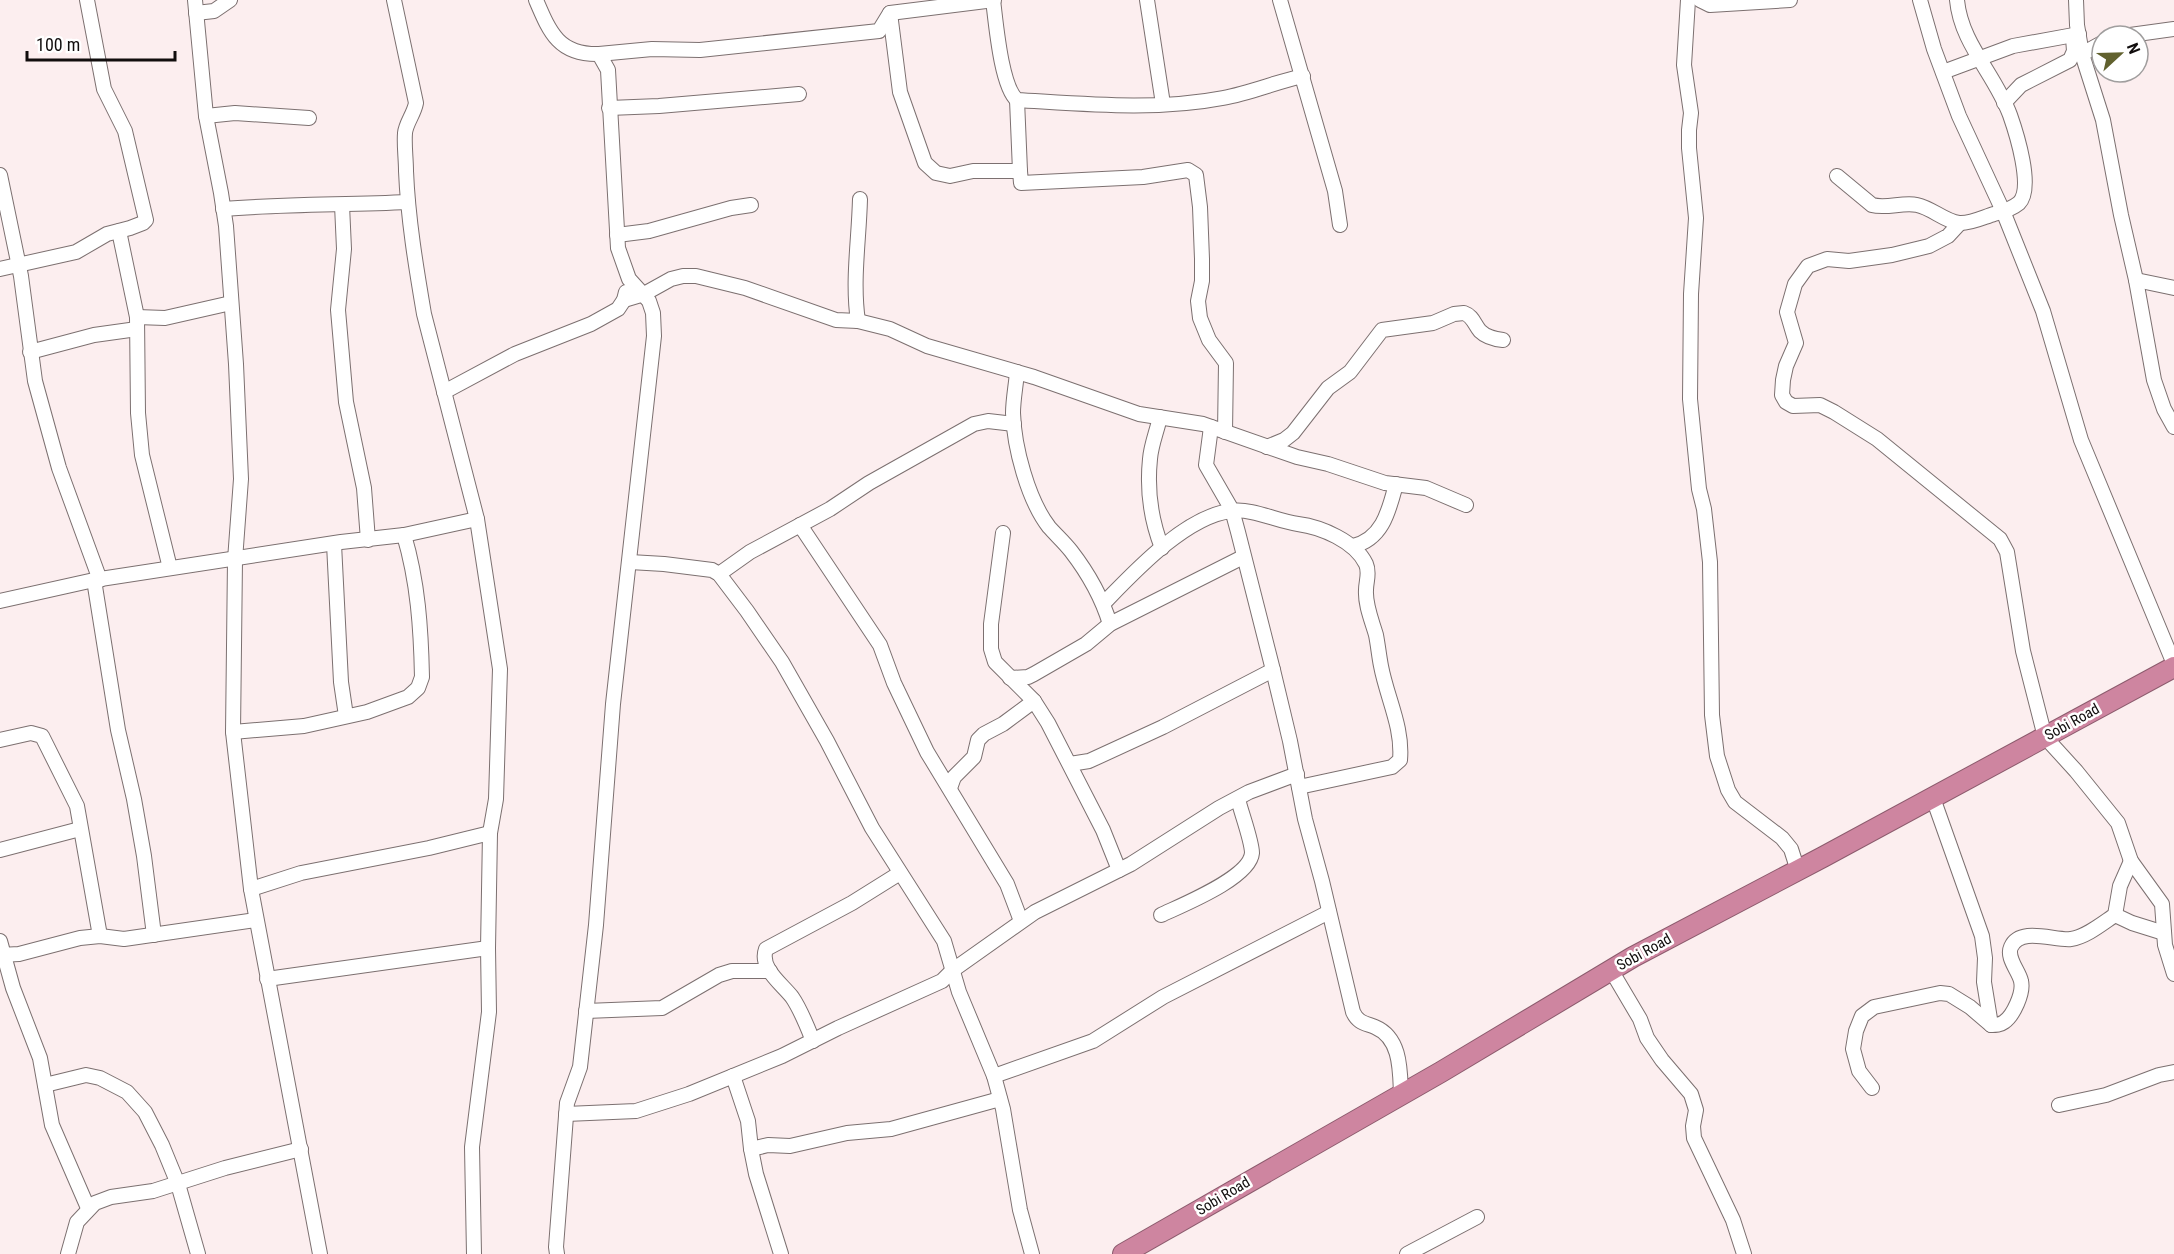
<svg xmlns="http://www.w3.org/2000/svg" width="2174" height="1254" font-family="'Roboto Condensed',sans-serif">
<style>
.lines{fill:none;stroke-linecap:round;stroke-linejoin:round}
.minor-casing{stroke:#7c7070;stroke-width:16}
.highway-casing{stroke:#8c5b6d;stroke-width:22}
.minor{stroke:#fff;stroke-width:14}
.highway{stroke:#ce85a0;stroke-width:20}
.labels{text-anchor:middle;dominant-baseline:central;stroke-width:5;stroke-linejoin:round;paint-order:stroke}
.street-label{font-size:15px;fill:#110d0d;stroke:#fff}
</style>
<rect width="100%" height="100%" fill="#fceeef"/>
<g class="lines">
<defs>
<g id="minor">
<path d="M195 0 206 116 221 193 226 226 236 364 241 479 235 560 233 732 251 889 320 1254"/>
<path d="M394 0 416 103C414 114 406 123 405 133 404 146 406 158 406 171 408 219 416 267 424 314L477 519 500 669 496 799 490 833 488 948 489 1012 472 1147 474 1254"/>
<path d="M536 0C550 33 559 55 599 54L608 70 618 248 629 279 649 301 653 313 654 336 613 704 596 925 580 1067 567 1103 556 1247 557 1254"/>
<path d="M993 0C996 23 1001 86 1017 100 1085 104 1156 111 1223 98 1250 93 1276 82 1303 76"/>
<path d="M1147 0 1163 104"/>
<path d="M1280 0 1335 191 1340 225"/>
<path d="M1688 0 1684 65 1691 113 1689 130V148L1696 218 1691 294 1690 399 1699 489 1704 509 1710 562 1712 715 1717 756 1728 790 1735 802 1782 838 1791 849 1798 871"/>
<path d="M1700 0 1710 5 1790 0"/>
<path d="M1920 0 1934 49 1959 116 2003 211 2043 311 2081 440 2174 664"/>
<path d="M2076 0 2077 25 2082 54 2103 120 2121 215 2136 280 2154 380 2164 409 2174 427"/>
<path d="M196 13 214 11 230 0"/>
<path d="M890 13 900 92 925 163 936 173 950 176 973 171H1020L1021 183 1143 177 1188 170 1196 175 1200 207 1202 259V281L1198 301 1200 318 1209 340 1226 363 1225 432"/>
<path d="M2123 36 2174 29"/>
<path d="M599 54 652 49 700 50 879 31 890 13 994 0"/>
<path d="M2082 54 2102 43"/>
<path d="M1943 72 2013 46 2079 34"/>
<path d="M1017 100 1020 171"/>
<path d="M2004 103 2021 85 2070 60 2074 51 2073 38"/>
<path d="M609 108 659 106 799 94"/>
<path d="M206 116 235 113 309 118"/>
<path d="M0 175 21 276 35 381 59 468 100 580"/>
<path d="M1837 176 1872 205C1886 209 1903 202 1917 205 1932 208 1944 221 1959 223 1970 224 1984 217 1994 214 2002 212 2013 208 2019 203 2034 188 2016 132 2010 115 1995 74 1961 44 1957 0"/>
<path d="M342 205 344 249 338 310 346 402 364 488 368 540"/>
<path d="M223 209C285 204 346 205 408 202"/>
<path d="M1960 223 1948 236 1929 246 1892 255 1849 261 1827 259 1808 266 1795 284 1787 312 1796 343 1786 366 1783 380 1782 395 1786 402 1793 406 1820 405 1834 412 1877 439 2000 539 2007 552 2023 651 2045 737 2076 771 2118 823 2131 861 2162 904 2165 945 2174 974"/>
<path d="M119 231 137 317 138 413 142 455 170 568"/>
<path d="M617 235 649 231 731 208 751 205"/>
<path d="M0 269 76 252 107 234 130 228 143 223 146 220 125 131 104 89 87 0"/>
<path d="M2136 280 2174 288"/>
<path d="M624 300 644 294 671 279 683 276H696L745 288 836 320 858 321 890 329 927 346 1034 377 1139 414 1203 424 1297 457 1328 464 1385 483 1426 488 1466 505"/>
<path d="M137 317 165 318 231 303"/>
<path d="M858 321C852 281 859 240 860 199"/>
<path d="M30 352 94 335 137 329"/>
<path d="M1017 372C1016 385 1013 400 1013 413 1014 447 1028 500 1049 527 1056 535 1064 542 1071 551 1088 573 1102 598 1110 624"/>
<path d="M444 392 515 354 591 324 618 309 624 300 626 292"/>
<path d="M1160 417C1157 431 1151 445 1150 459 1147 488 1151 520 1162 548"/>
<path d="M1211 427 1206 465 1232 510 1238 532 1273 670 1290 741 1305 819 1322 881 1353 1012C1358 1023 1365 1023 1375 1027 1401 1038 1400 1070 1401 1094"/>
<path d="M1267 447 1284 440 1293 433 1328 388 1350 372 1382 330 1433 323 1454 314 1464 313C1473 316 1474 324 1480 331 1486 337 1494 339 1503 340"/>
<path d="M800 525 880 645 894 683 927 752 1007 884 1021 921"/>
<path d="M1003 533 991 624V649L995 662 1034 701 1048 723 1103 830 1119 870"/>
<path d="M334 544 341 682 346 716"/>
<path d="M1353 546C1383 539 1389 510 1396 484"/>
<path d="M630 562 664 564 712 570 719 574 747 611 782 662 827 741 872 828 944 941 959 992 994 1076 1003 1109 1020 1210 1032 1254"/>
<path d="M719 574 750 552 830 509 869 483 974 424 988 421 1014 424"/>
<path d="M94 580 118 730 134 799 144 856 154 935"/>
<path d="M0 601 94 580 341 542 404 535 477 519"/>
<path d="M1104 603C1134 572 1186 516 1231 511 1253 508 1276 521 1298 524 1321 527 1355 541 1366 564 1370 573 1366 581 1366 590 1365 605 1372 621 1376 635 1378 645 1379 656 1381 666 1387 698 1403 727 1400 760L1392 767 1299 787"/>
<path d="M1010 678 1028 677 1034 674 1086 644 1110 624 1243 557"/>
<path d="M233 732 304 726 367 712 408 697 418 688 422 677C421 629 418 582 404 535"/>
<path d="M0 740 31 733 42 736 77 806 100 936"/>
<path d="M1070 764 1089 761 1163 727 1273 670"/>
<path d="M950 788 954 777 974 757 978 740 984 734 1003 724 1034 701"/>
<path d="M1933 798 1982 936 1985 958 1984 982 1991 1025"/>
<path d="M0 850 80 829"/>
<path d="M251 889 301 873 429 848 490 833"/>
<path d="M1161 915C1182 905 1250 878 1252 853 1252 841 1241 812 1238 799"/>
<path d="M2115 915 2132 923 2164 933"/>
<path d="M0 941 13 988 40 1058 52 1125 88 1208"/>
<path d="M0 955 19 954 80 938 100 936 124 939 256 920"/>
<path d="M1611 970 1640 1019 1647 1038 1662 1060 1691 1094 1696 1110 1693 1126 1694 1138 1733 1220 1744 1254"/>
<path d="M267 979 488 948"/>
<path d="M586 1011 662 1008 719 975 732 971H770"/>
<path d="M813 1041C807 1026 801 1010 792 997 781 983 759 968 766 949L852 903 900 873"/>
<path d="M733 1076 748 1121 751 1149 756 1174 781 1254"/>
<path d="M994 1076 1093 1041 1163 997 1329 912"/>
<path d="M45 1085 86 1075 100 1078 127 1092 145 1112 162 1145 178 1184 198 1254"/>
<path d="M1872 1088 1859 1071 1853 1049 1856 1031 1862 1016 1874 1007 1940 993 1949 994 1970 1007 1991 1025C1996 1025 2000 1025 2004 1022 2013 1016 2024 993 2021 981 2019 971 2006 958 2011 947 2020 926 2055 941 2071 939 2086 937 2103 923 2115 915L2120 886 2131 861"/>
<path d="M2059 1105 2106 1095 2159 1075 2174 1072"/>
<path d="M566 1114 636 1111 689 1094 782 1056 838 1028 942 981 953 970 1035 912 1131 864 1219 808 1249 792 1297 774"/>
<path d="M751 1149 768 1145 790 1146 847 1133 891 1129 1000 1099"/>
<path d="M68 1254 77 1222 95 1203 111 1197 153 1191 225 1168 301 1149"/>
<path d="M1407 1254 1477 1217"/>
</g>
<path id="highway" d="M1123 1254 1441 1072 1633 957 1823 857 2174 667"/>
</defs>
<use href="#minor" class="minor-casing"/>
<use href="#highway" class="highway-casing"/>
<use href="#minor" class="minor"/>
<use href="#highway" class="highway"/>
</g>
<g class="labels">
<g class="street-label">
<text transform="translate(2072 722) rotate(-29)">Sobi Road</text>
<text transform="translate(1644 952) rotate(-29)">Sobi Road</text>
<text transform="translate(1223 1196) rotate(-31)">Sobi Road</text>
</g>
</g>
<g transform="translate(2120 54) rotate(68)"><circle r="28" fill="#ffffff" stroke="#a09e9e" stroke-width="1.5"/>
<path d="M0-4.5L10 22L0 15L-10 22Z" fill="#61612e"/>
<text y="-9" font-size="16" font-weight="bold" text-anchor="middle" fill="#110d0d">N</text>
</g>
<path d="M27 51v9h148v-9" fill="none" stroke="#110d0d" stroke-width="3"/>
<text x="36" y="51" font-size="18" fill="#110d0d" stroke="#ffffff" stroke-width="4.5" paint-order="stroke">100 m</text>
</svg>
